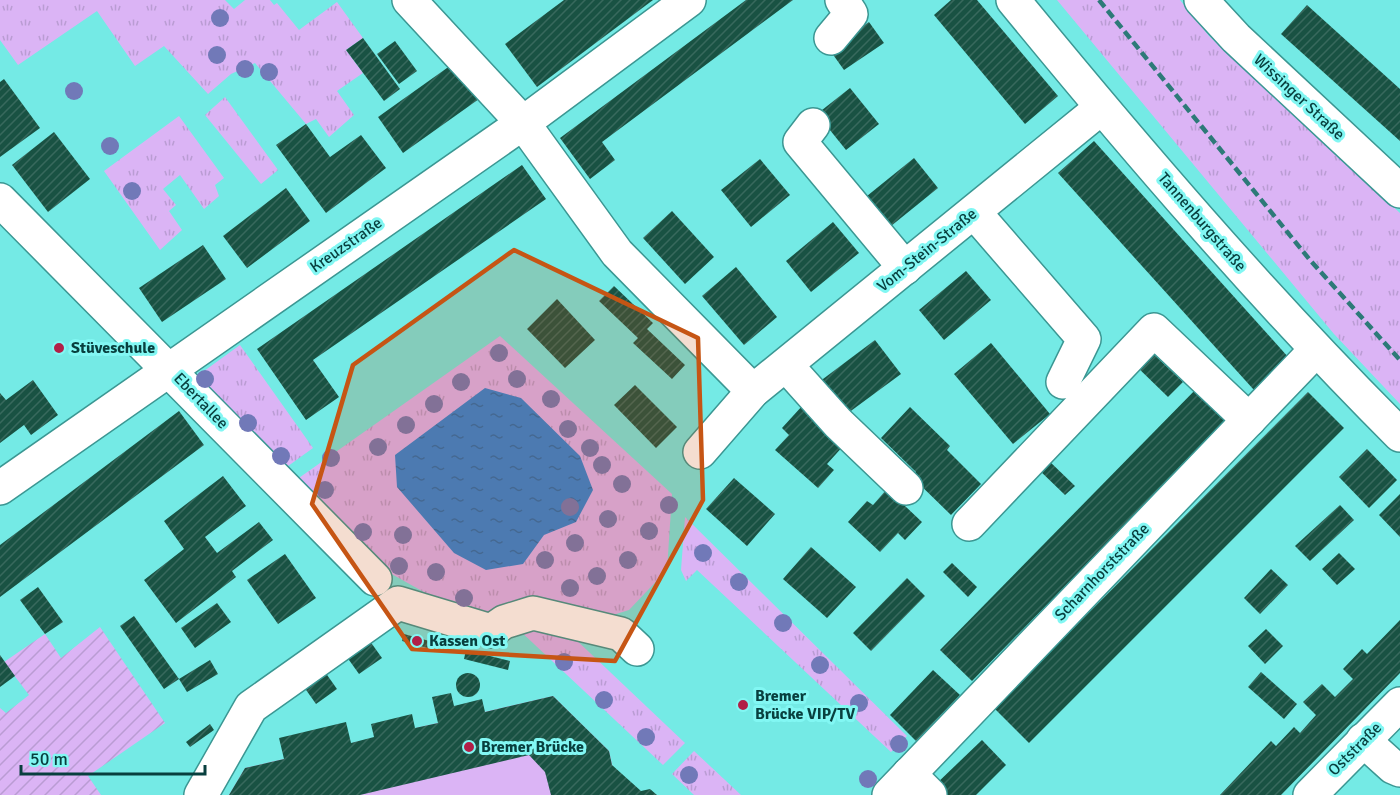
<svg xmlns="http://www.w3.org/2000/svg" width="1400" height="795" font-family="Signika,sans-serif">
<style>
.grass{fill:url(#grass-tufts)}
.garden{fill:url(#garden-furrows)}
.pitch{fill:#dbb4f5}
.water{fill:url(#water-ripples)}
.building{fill:url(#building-hatch)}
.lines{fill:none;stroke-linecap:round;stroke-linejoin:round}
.minor-casing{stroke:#3b9793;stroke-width:36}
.minor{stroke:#fff;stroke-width:33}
.rail{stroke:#2d7a78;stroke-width:4.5;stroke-dasharray:9 4.5;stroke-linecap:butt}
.tree{fill:#7179b8}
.marked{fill:#c65514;fill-opacity:0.2;stroke:#c65514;stroke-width:4.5;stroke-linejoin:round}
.poi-dot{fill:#b11f47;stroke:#82f7f3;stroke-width:2}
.labels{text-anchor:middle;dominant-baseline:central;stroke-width:6;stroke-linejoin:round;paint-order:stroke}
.street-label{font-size:16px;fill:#083f3e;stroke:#82f7f3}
.poi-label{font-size:16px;font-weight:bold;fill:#083f3e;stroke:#82f7f3;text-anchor:start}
</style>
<defs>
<pattern id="grass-tufts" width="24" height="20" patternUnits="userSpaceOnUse" patternTransform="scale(1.5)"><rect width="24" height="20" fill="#dbb4f5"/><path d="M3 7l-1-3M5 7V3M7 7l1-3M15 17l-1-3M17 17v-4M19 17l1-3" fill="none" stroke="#ba9cd3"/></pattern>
<pattern id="garden-furrows" width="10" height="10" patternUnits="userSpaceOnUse" patternTransform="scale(1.5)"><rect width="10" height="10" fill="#dbb4f5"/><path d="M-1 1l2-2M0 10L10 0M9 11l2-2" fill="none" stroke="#ba9cd3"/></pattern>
<pattern id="water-ripples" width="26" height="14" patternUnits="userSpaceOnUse" patternTransform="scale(1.5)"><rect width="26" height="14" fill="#2d84d9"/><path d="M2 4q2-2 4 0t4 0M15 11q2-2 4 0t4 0" fill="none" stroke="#246db1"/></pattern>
<pattern id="building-hatch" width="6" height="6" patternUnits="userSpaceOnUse" patternTransform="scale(1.5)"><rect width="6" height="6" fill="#195243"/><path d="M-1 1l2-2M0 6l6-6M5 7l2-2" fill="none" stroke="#38695d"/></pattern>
</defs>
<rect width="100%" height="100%" fill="#74eae5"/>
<g class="grass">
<path d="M0 0H225L234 9 245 0H270L274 5 277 3 299 30 337 2 363 38 346 50 363 73 337 91 354 115 329 137 316 119 306 124 255 63 231 74 208 94 164 46 135 66 97 11 18 65 0 40Z"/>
<path d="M1057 0H1180L1209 36 1400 213V404L1334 334Z"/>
<path d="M225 97 278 170 261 184 205 115Z"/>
<path d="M179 116 224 178 215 185 219 196 204 209 180 175 163 189 176 205 169 211 182 230 160 250 104 171Z"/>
<path d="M500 336 672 494 667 570 629 610 600 619 489 615 431 596 388 572 296 480Z"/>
<path d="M240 345 313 448 284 469 193 379Z"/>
<path d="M685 517 907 736 891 752 697 570 686 581 681 570Z"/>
<path d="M533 625 570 634 685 743 663 765 518 629Z"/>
<path d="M694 751 741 795H694L672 774Z"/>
</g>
<path class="garden" d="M100 627 165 723 88 776 101 795H0V708L6 713 29 695 4 662 45 634 61 658Z"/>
<path class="pitch" d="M553 696 609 751 619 795H229L245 768Z"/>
<path class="water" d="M485 388 521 398 580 456 593 490 576 522 544 535 523 564 486 570 454 553 397 487 395 455Z"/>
<g class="building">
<path d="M564 0H653L537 87 505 44Z"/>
<path d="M746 0H793L602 142 615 160 590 179 560 138Z"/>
<path d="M951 0H977L1058 96 1025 124 934 15Z"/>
<path d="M1307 5 1400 89V141L1281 34Z"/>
<path d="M869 22 884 43 844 70 829 49Z"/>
<path d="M363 38 400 89 384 101 346 50Z"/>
<path d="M395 41 417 71 399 84 377 54Z"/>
<path d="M454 63 479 99 403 153 378 117Z"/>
<path d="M4 79 40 128 0 157V82Z"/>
<path d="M850 88 879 124 846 150 817 114Z"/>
<path d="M306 124 330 157 361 135 386 168 326 213 276 145Z"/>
<path d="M54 132 90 179 48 212 12 165Z"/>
<path d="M1094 141 1289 358 1254 390 1058 173Z"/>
<path d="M914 158 938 188 891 226 867 196Z"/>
<path d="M760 159 790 195 751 227 721 190Z"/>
<path d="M522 165 546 199 313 360 339 397 306 420 257 349Z"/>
<path d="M286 188 310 221 247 268 223 236Z"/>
<path d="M672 211 714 257 685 284 643 238Z"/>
<path d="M833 222 859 253 811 292 786 261Z"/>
<path d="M203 245 226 279 162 322 139 288Z"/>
<path d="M736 267 777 317 744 345 702 296Z"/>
<path d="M966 271 991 300 944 340 919 310Z"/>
<path d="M614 286 653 323 647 329 685 365 672 379 633 343 638 338 599 301Z"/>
<path d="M557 299 595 340 565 368 527 329Z"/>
<path d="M875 340 901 374 844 416 819 382Z"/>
<path d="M991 343 1050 414 1013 444 954 374Z"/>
<path d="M1147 348 1183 382 1168 397 1133 363Z"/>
<path d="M33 380 58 415 31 435 24 425 0 443V393L6 400Z"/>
<path d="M635 385 677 427 656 448 614 405Z"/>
<path d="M1199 386 1231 417 972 681 940 650Z"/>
<path d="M1308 392 1344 428 1029 743 994 708Z"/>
<path d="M803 405 845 444 827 464 834 470 818 488 775 450 789 435 782 428Z"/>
<path d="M910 407 950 446 947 450 981 484 951 515 912 477 916 472 881 438Z"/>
<path d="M179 411 204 445 0 597V545Z"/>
<path d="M1367 449 1397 480 1369 508 1339 477Z"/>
<path d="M1046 458 1075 486 1065 495 1036 467Z"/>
<path d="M223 476 246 506 205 537 217 553 259 522 273 540 232 571 236 577 176 623 144 580 184 549 164 521Z"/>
<path d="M734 478 775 514 747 546 706 509Z"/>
<path d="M887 489 922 522 905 540 898 533 880 552 848 522 867 501 873 505Z"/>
<path d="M1400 494V537L1379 515Z"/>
<path d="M1340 505 1354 520 1310 561 1295 546Z"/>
<path d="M811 547 856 587 827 618 783 579Z"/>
<path d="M1339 553 1355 569 1337 585 1322 569Z"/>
<path d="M285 554 316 598 278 624 247 580Z"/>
<path d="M952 563 977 587 968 597 943 572Z"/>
<path d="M1271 569 1288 585 1260 614 1244 598Z"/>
<path d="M907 578 925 596 871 651 853 633Z"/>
<path d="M38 587 63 622 45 634 20 600Z"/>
<path d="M217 603 231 622 195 648 181 628Z"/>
<path d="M134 616 179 679 164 689 120 626Z"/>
<path d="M1400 620V673L1281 795H1220L1271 741 1276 746 1294 727 1300 733 1316 715 1303 702 1322 684 1335 697 1353 679 1343 669 1362 649 1367 654Z"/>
<path d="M1266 629 1283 646 1265 664 1248 646Z"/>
<path d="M404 634 433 642 431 649 402 641Z"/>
<path d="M367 637 382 658 359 674 344 653Z"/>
<path d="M466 650 510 661 508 670 464 659Z"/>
<path d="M0 655 15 676 0 687Z"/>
<path d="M210 660 218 674 187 692 179 679Z"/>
<path d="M933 670 960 695 916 741 890 715Z"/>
<path d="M325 672 337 689 316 704 304 687Z"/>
<path d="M1261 672 1297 704 1284 719 1248 687Z"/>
<circle cx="468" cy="685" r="12"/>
<path d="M451 693 454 706 482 699 485 712 553 696 609 751 612 765 641 791 650 789 657 795H551L545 772 529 755 360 795H229L245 768 284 759 279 738 346 722 351 743 374 737 371 724 412 714 415 728 438 723 432 697Z"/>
<path d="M210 724 214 730 190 747 186 742Z"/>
<path d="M982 740 1006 765 976 795H942L934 786Z"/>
</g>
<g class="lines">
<defs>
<g id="minor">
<path d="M409 0 523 123 617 253 753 391"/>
<path d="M1013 0C1136 150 1263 298 1400 435"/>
<path d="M1201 0 1236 38 1400 191"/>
<path d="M831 38 851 14 842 0"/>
<path d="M813 125 800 142 905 268"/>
<path d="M0 200 375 579"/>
<path d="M974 212 1084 339 1063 382"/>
<path d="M786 365 838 423 906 488"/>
<path d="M700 452 753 391 1101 108"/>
<path d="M0 488 523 123 689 0"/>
<path d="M969 524 1154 330 1249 420"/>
<path d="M1363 740 1393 767 1400 770"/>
<path d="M909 774 930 795"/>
<path d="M201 795 251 707 398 603 491 631 504 622 533 613 621 634 637 649"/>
<path d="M889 795 1316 350"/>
<path d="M1310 795 1400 704"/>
</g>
</defs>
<use href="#minor" class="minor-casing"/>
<use href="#minor" class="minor"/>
<path class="rail" d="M1099 0 1310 260 1400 360"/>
</g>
<g class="tree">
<circle cx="220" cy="18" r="9"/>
<circle cx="217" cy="55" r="9"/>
<circle cx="245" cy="69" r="9"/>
<circle cx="269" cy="72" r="9"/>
<circle cx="74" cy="91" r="9"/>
<circle cx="110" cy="146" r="9"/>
<circle cx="132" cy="191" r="9"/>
<circle cx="499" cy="353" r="9"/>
<circle cx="205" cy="379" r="9"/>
<circle cx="517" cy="379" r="9"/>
<circle cx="461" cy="382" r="9"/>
<circle cx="551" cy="399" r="9"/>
<circle cx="434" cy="404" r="9"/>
<circle cx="248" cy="423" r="9"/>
<circle cx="406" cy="425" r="9"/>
<circle cx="568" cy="429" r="9"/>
<circle cx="378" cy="447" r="9"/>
<circle cx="590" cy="448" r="9"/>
<circle cx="281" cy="456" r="9"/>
<circle cx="331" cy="458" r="9"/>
<circle cx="602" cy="465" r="9"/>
<circle cx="622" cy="484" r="9"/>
<circle cx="325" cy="490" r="9"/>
<circle cx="669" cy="505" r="9"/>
<circle cx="570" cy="507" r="9"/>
<circle cx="608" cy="519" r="9"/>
<circle cx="649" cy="531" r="9"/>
<circle cx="363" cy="532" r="9"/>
<circle cx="403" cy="535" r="9"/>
<circle cx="575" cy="543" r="9"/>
<circle cx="703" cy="553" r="9"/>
<circle cx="545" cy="560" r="9"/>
<circle cx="628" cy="560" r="9"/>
<circle cx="399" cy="566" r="9"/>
<circle cx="436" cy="572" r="9"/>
<circle cx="597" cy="576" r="9"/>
<circle cx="739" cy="582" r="9"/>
<circle cx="570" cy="588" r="9"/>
<circle cx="464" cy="598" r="9"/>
<circle cx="783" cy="623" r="9"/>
<circle cx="564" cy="662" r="9"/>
<circle cx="820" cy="665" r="9"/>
<circle cx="604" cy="700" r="9"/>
<circle cx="859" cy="703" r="9"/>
<circle cx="646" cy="737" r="9"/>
<circle cx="899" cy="744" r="9"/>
<circle cx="689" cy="775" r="9"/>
<circle cx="868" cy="779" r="9"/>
</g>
<path class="marked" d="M514 250 698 338 703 500 615 661 412 649 312 504 353 365Z"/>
<g class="poi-dot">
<circle cx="59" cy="348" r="6"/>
<circle cx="417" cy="641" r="6"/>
<circle cx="743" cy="705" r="6"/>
<circle cx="469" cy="747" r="6"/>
</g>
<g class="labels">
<g class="street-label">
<text transform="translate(1299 97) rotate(43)">Wissinger Straße</text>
<text transform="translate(1202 222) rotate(49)">Tannenburgstraße</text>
<text transform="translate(346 245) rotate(-35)">Kreuzstraße</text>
<text transform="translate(927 250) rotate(-39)">Vom-Stein-Straße</text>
<text transform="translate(201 401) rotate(46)">Ebertallee</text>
<text transform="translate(1102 572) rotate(-46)">Scharnhorststraße</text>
<text transform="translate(1355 749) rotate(-45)">Oststraße</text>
</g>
<g class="poi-label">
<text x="71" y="348">Stüveschule</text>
<text x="429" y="641">Kassen Ost</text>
<text x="755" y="696">Bremer<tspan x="755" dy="18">Brücke VIP/TV</tspan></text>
<text x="481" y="747">Bremer Brücke</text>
</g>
</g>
<path d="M21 765v9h184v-9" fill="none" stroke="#083f3e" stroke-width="3"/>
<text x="30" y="765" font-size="18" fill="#083f3e" stroke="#82f7f3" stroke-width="4.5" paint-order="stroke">50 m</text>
</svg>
